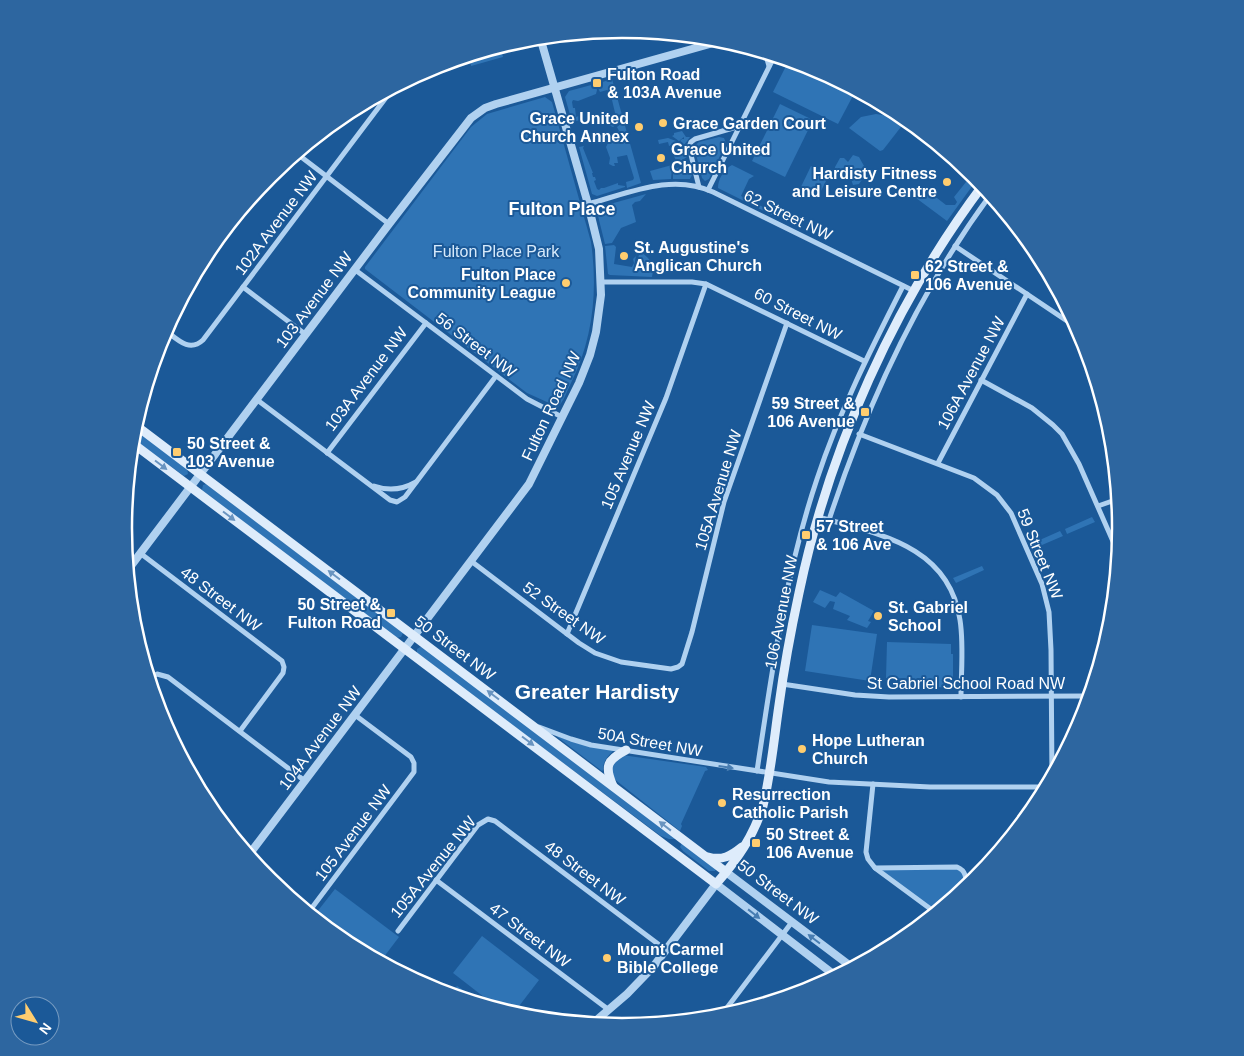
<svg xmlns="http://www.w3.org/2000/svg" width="1244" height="1056" font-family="Arial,sans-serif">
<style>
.green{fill:#2f74b5}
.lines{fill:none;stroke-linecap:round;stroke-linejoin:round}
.minor{stroke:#b0d1f0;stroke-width:5}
.tertiary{stroke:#b0d1f0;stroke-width:8}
.secondary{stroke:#deecfb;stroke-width:9}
.oneway{fill:#6994c0}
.oneway2{fill:#487db2}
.poi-dot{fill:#ffcd6f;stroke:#1b5998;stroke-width:2}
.labels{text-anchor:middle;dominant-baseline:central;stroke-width:4;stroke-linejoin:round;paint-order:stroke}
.poi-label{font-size:16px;font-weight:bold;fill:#fff;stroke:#1b5998;text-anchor:start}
.street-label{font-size:16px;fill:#fff;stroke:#1b5998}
.park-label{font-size:16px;fill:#d7eafb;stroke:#1b5998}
.neighbourhood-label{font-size:18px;font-weight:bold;fill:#fff;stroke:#1b5998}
.district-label{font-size:21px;font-weight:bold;fill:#fff;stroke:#1b5998}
.rim{fill:none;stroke:#fff;stroke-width:2.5}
</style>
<rect width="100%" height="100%" fill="#1b5998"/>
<g class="green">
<path d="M500 46 503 57 471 66 470 55Z"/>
<path d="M789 60 813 67 856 90 838 124 773 92Z"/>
<path d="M612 79 641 183 627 188 626 182 633 180 634 178 627 155 617 157 618 163H614L615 166H613L609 164 610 158 606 147 608 143 607 139 619 131 617 127 622 123 621 121 613 127 606 124 605 120 616 117 612 100 608 95 609 92 607 90 600 92 596 84Z"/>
<path d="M595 84 597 90 596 94 578 101 573 100 572 102 573 108H575L576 117 579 116 580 120 572 122 565 97 569 91Z"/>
<path d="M545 97 552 102 591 242C598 291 593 339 571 383 567 391 564 401 558 407L527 393 365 269V267L471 127 487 114Z"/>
<path d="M780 104 813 120 785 177 752 161Z"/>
<path d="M876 114 889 116 904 123 883 150 880 151 849 128 861 117Z"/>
<path d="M682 131 686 137H690L684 145 687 157 677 163 673 154V145L669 146 668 142 659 144 658 140 668 138 684 144 680 141 682 139H684V137L679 141 672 136 674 135V133Z"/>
<path d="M719 137 724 138 726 143 709 179 705 181 702 178 694 146 699 142Z"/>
<path d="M584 146 583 148 593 173H592L593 177H595L596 180 594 181 597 189 599 190 601 188H604L618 183V185L625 186V187L597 196 592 194 579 147Z"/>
<path d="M853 155 859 157 864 166 865 175 859 184 853 185 851 179H842L835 174V167L840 158H844L848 162Z"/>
<path d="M688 163 692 175 690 179H673V170Z"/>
<path d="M672 165 671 179 653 180 650 171Z"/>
<path d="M732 165 754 176 749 179 741 196 777 214 776 215H772L718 188C718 179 724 169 732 165Z"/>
<path d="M811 166 829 175 817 199 799 191Z"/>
<path d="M975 175 978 178 947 221 916 198 920 193 917 191 920 188 922 190 924 188 946 205H955L957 202 954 197 970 177 972 178Z"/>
<path d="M646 194 640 201 635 202 632 205 636 222 621 228 612 243 605 244 597 212 599 207Z"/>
<path d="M614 245 616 247 614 264 632 267 634 263 633 259 636 256V246H638L634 266H636L640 251 647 257 654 265 652 277 610 275 608 274 605 246Z"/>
<path d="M133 428 187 468 188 474 184 476 132 438Z"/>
<path d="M206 484 403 633 401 637 396 638 202 490 203 485Z"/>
<path d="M1092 517 1095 522 1067 534 1065 529Z"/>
<path d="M1060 531 1063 536 1035 548 1033 543Z"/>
<path d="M982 566 984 570 956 583 953 578Z"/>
<path d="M820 590 836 597 840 592 874 611 868 621 871 622 867 628 847 620 850 616 833 609 835 602 830 601 825 608 813 602Z"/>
<path d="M812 625 877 634 870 681 805 671Z"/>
<path d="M887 642 951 644V654H953V684L949 688 916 685 917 679 886 678Z"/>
<path d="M422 646 675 838V839H669L661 836 417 654V649Z"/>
<path d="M556 736 580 744 612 750 613 751C607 757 603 761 603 770L602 771Z"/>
<path d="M622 755 706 767 708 770 705 771 681 824 682 826 680 831 613 778 611 773 614 761Z"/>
<path d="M682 843 716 869 715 871H709L683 851 680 847Z"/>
<path d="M954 867 962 870 966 889 936 913 875 868Z"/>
<path d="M335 889 399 937 380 962 344 943 313 917Z"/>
<path d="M482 936 539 980 513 1014 502 1011 453 973Z"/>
<path d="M457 986 477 999 475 1003 457 997 452 992Z"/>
</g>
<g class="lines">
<g class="minor">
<path d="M694 36 697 47"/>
<path d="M765 52 769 66"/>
<path d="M296 153 389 224"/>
<path d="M699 187 689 147 691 142 695 139 740 126"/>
<path d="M708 190 775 55"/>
<path d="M588 204C629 193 672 173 713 192L914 291"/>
<path d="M955 246 1079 329"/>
<path d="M354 269 527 399 562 417"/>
<path d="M601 282H692L706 284 864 361"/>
<path d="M243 287 305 334"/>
<path d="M165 330C177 339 189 353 203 340L394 87"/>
<path d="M981 380 1032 408 1053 425 1062 434 1079 464 1119 555"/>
<path d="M256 399 390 500 397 502 405 497 496 376"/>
<path d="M859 434 974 478 997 495 1011 513 1042 584 1049 612 1051 650 1052 778"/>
<path d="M327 453 426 323"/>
<path d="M938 463 1027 294"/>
<path d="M374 486C388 491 402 490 416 482"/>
<path d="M1098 506 1118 499"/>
<path d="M818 517C878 534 949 545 960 620 964 645 961 672 961 697"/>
<path d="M829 520C867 404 918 293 991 194"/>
<path d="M140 553 282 661 284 667 283 673 240 731"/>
<path d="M471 561 579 643 595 653 621 662 671 669 678 667 682 664 692 632 724 502 787 323"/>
<path d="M567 634 666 398 706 284"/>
<path d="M149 679 157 674 168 677 305 781"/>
<path d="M782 684 855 695 889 697 1090 696"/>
<path d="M539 727 571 739 591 745 829 782 930 787H1047"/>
<path d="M757 771C772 672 785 574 817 479 839 412 871 349 903 286"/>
<path d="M873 784 866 852 868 859 875 868 936 913"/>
<path d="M230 834 252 851"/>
<path d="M875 868 957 867C967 871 966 879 966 889"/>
<path d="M436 880 609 1010"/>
<path d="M308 913 414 772V763L411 757 355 715"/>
<path d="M398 931 478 825 488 819 495 821 666 950"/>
<path d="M720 1017 792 922"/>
</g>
<g class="tertiary">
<path d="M127 571 389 224 471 118 485 108 496 104 724 40"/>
<path d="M248 856 529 484 579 383 590 355 596 332 601 295 599 249 588 204 540 37"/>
<path d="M726 872 853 968"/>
<path d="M592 1024 627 994 653 967 716 884 837 977"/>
</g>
<g class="secondary">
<path d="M134 424 726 872"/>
<path d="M131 442 716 884C737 860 753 837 763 806 771 773 774 739 779 705 784 668 791 630 799 593 829 449 895 302 983 185"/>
<path d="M613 786C604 766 607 760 626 750"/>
<path d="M708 857C722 861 731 856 742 847"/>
</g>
</g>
<defs><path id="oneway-solid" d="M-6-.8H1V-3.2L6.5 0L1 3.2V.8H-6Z" transform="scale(1.25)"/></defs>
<g class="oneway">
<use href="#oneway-solid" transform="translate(161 465) rotate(37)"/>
<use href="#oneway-solid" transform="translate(229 516) rotate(37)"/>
<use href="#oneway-solid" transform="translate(334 575) rotate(-143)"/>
<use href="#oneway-solid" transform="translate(493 695) rotate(-143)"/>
<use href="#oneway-solid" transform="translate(528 741) rotate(37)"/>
<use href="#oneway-solid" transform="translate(665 826) rotate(-142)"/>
</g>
<g class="oneway2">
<use href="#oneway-solid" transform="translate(726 767) rotate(8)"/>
<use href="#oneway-solid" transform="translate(754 914) rotate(38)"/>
<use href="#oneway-solid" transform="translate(814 939) rotate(-143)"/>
</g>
<g class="poi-dot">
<rect x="592" y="78" width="10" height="10" rx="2.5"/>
<circle cx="663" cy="123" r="5"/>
<circle cx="639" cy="127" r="5"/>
<circle cx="661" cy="158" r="5"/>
<circle cx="947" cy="182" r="5"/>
<circle cx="624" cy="256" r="5"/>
<rect x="910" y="270" width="10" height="10" rx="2.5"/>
<circle cx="566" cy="283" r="5"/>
<rect x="860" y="407" width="10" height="10" rx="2.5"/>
<rect x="172" y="447" width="10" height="10" rx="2.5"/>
<rect x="801" y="530" width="10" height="10" rx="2.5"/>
<rect x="386" y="608" width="10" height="10" rx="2.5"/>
<circle cx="878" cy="616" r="5"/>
<circle cx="802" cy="749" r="5"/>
<circle cx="722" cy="803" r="5"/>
<rect x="751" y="838" width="10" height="10" rx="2.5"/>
<circle cx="607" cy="958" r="5"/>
</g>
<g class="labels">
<g class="poi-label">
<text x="607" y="74">Fulton Road<tspan x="607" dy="18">&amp; 103A Avenue</tspan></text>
<text x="629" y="118" text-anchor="end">Grace United<tspan x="629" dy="18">Church Annex</tspan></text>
<text x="673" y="123">Grace Garden Court</text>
<text x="671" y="149">Grace United<tspan x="671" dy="18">Church</tspan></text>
<text x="937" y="173" text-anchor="end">Hardisty Fitness<tspan x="937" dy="18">and Leisure Centre</tspan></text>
<text x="634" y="247">St. Augustine's<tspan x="634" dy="18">Anglican Church</tspan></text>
<text x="925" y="266">62 Street &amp;<tspan x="925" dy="18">106 Avenue</tspan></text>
<text x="556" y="274" text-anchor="end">Fulton Place<tspan x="556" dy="18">Community League</tspan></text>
<text x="855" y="403" text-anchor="end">59 Street &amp;<tspan x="855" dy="18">106 Avenue</tspan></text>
<text x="187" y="443">50 Street &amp;<tspan x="187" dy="18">103 Avenue</tspan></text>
<text x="816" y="526">57 Street<tspan x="816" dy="18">&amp; 106 Ave</tspan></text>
<text x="381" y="604" text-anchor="end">50 Street &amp;<tspan x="381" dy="18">Fulton Road</tspan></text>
<text x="888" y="607">St. Gabriel<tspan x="888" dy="18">School</tspan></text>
<text x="812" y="740">Hope Lutheran<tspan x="812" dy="18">Church</tspan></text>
<text x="732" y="794">Resurrection<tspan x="732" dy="18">Catholic Parish</tspan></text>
<text x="766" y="834">50 Street &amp;<tspan x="766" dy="18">106 Avenue</tspan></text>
<text x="617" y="949">Mount Carmel<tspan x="617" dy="18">Bible College</tspan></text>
</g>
<g class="street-label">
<text transform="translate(788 215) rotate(26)">62 Street NW</text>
<text transform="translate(276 223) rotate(-53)">102A Avenue NW</text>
<text transform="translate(314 300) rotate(-53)">103 Avenue NW</text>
<text transform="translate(798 314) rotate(27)">60 Street NW</text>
<text transform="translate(476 345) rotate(37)">56 Street NW</text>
<text transform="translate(971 373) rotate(-62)">106A Avenue NW</text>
<text transform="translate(366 379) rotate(-53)">103A Avenue NW</text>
<text transform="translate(551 406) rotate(-65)">Fulton Road NW</text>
<text transform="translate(628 455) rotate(-67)">105 Avenue NW</text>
<text transform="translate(718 490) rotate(-73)">105A Avenue NW</text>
<text transform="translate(1040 554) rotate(68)">59 Street NW</text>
<text transform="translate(221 599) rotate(37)">48 Street NW</text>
<text transform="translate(781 612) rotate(-79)">106 Avenue NW</text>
<text transform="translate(564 613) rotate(35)">52 Street NW</text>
<text transform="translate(455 648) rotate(37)">50 Street NW</text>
<text x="966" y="683">St Gabriel School Road NW</text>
<text transform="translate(320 738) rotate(-53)">104A Avenue NW</text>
<text transform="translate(650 742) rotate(10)">50A Street NW</text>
<text transform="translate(353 833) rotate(-53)">105 Avenue NW</text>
<text transform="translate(433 867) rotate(-51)">105A Avenue NW</text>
<text transform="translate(585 873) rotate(37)">48 Street NW</text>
<text transform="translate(778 892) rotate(37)">50 Street NW</text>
<text transform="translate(530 935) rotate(37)">47 Street NW</text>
</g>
<g class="park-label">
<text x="496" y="251">Fulton Place Park</text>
</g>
<g class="neighbourhood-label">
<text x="562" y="209">Fulton Place</text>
</g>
<g class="district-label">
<text x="597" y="691">Greater Hardisty</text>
</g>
</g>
<path d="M0 0H1244V1056H0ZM132 528a490 490 0 1 1 980 0a490 490 0 1 1-980 0Z" fill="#2d66a0" fill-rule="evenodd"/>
<path class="rim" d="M132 528a490 490 0 1 1 980 0a490 490 0 1 1-980 0Z"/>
<g transform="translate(35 1021) rotate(127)"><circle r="24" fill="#1b5998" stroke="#769bc1"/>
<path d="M0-4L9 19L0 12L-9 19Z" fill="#ffcd6f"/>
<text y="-8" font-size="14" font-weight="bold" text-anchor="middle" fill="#ffffff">N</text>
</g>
</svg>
